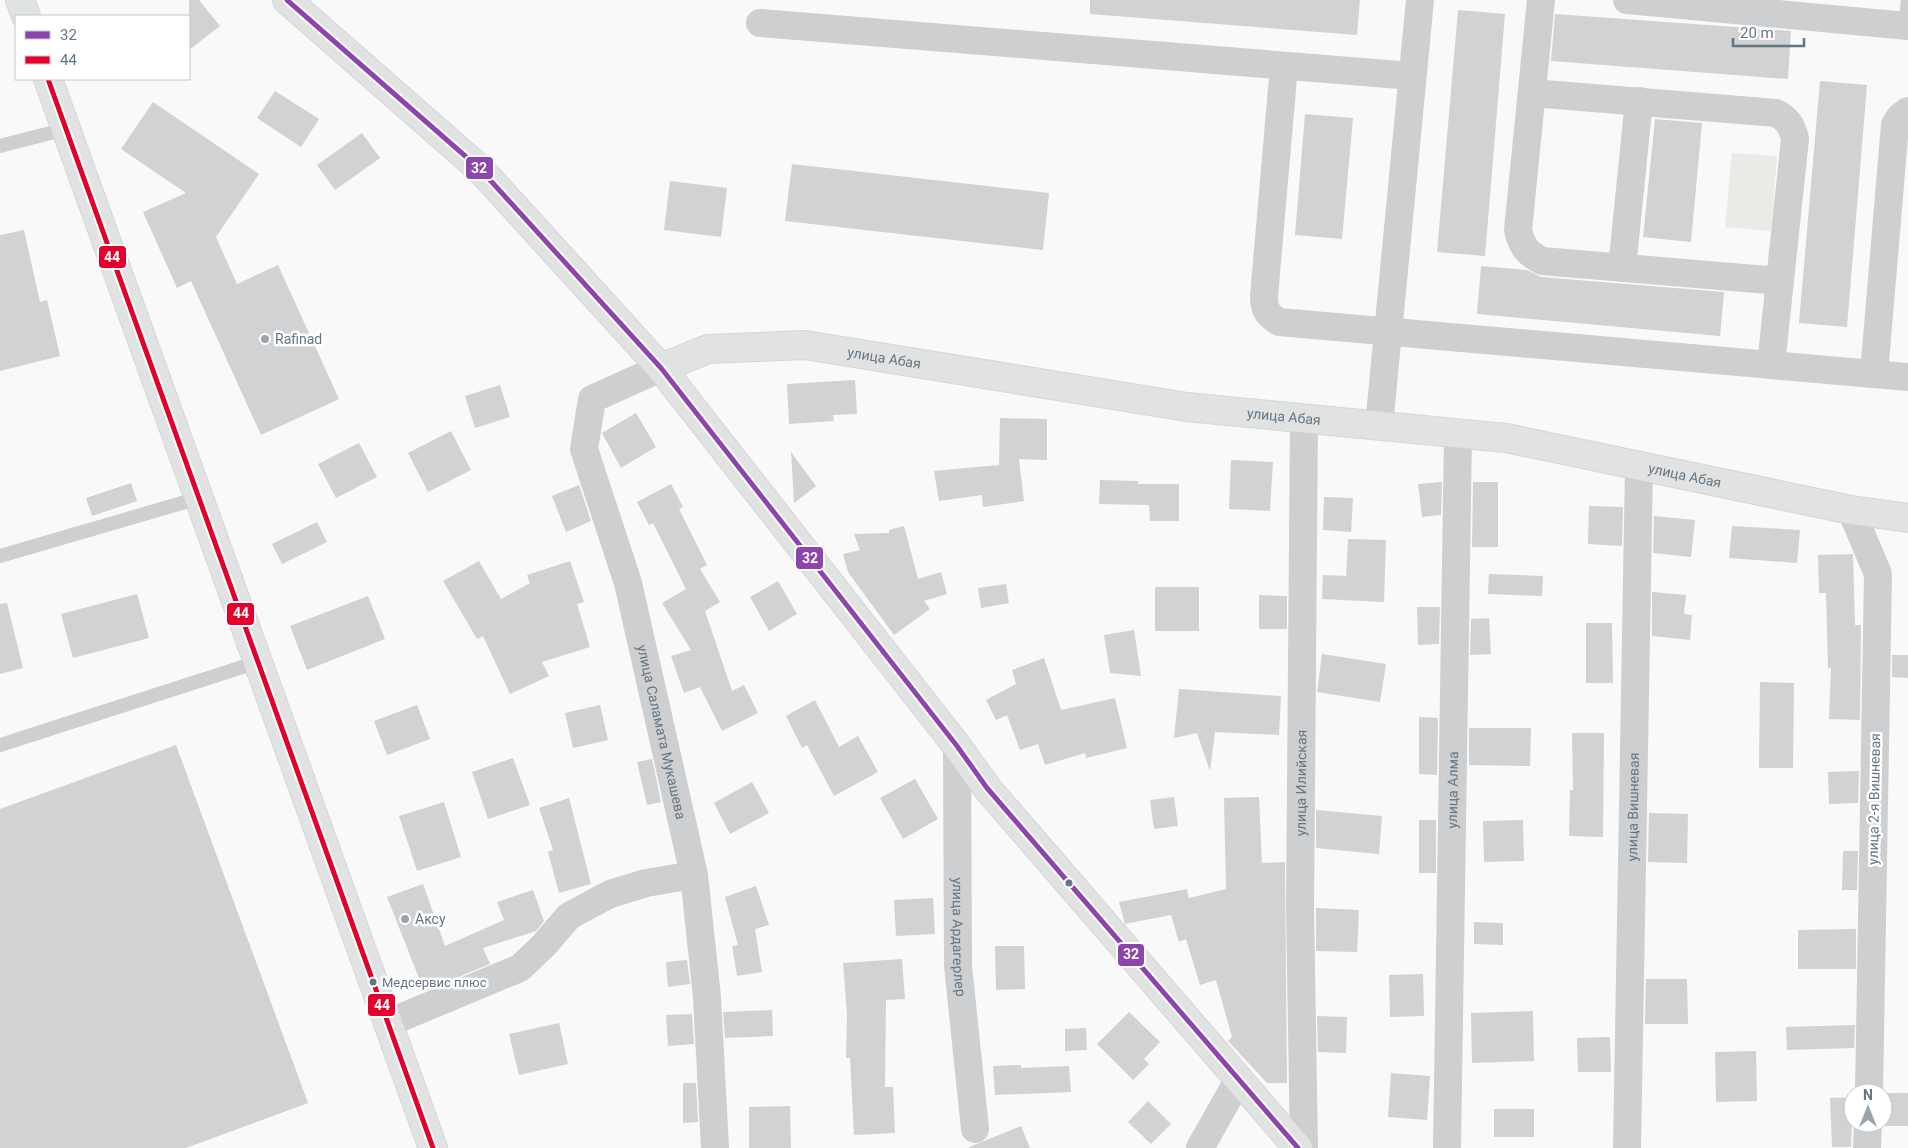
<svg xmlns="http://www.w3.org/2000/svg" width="1908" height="1148" font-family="Roboto,sans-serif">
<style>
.green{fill:#e8ebe6}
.building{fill:#d0d2d3}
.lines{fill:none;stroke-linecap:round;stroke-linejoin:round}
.secondary-casing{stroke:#d5d6d7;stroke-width:30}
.lane{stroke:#cecfd0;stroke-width:14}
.street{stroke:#cecfd0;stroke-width:28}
.secondary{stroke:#e1e2e2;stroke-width:28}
.bus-1-casing{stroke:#fff;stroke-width:9}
.bus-2-casing{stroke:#fff;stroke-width:9}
.bus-1{stroke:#8e44ad;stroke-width:5}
.bus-2{stroke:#e4002b;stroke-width:5}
.poi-dot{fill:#99a4ac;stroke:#fff;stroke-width:2}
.bus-dot{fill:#657683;stroke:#fff;stroke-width:2}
.labels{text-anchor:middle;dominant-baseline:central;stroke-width:5;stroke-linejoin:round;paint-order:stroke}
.bus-label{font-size:13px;fill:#657683;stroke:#fff;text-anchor:start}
.poi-label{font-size:14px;fill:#657683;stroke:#fff;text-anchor:start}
.street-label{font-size:14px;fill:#657683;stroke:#fff}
.line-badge{stroke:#fff;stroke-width:2}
.badge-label{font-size:14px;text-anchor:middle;font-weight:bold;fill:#fff}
</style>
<rect width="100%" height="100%" fill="#f9f9f9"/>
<path class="green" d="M1732 153 1777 156 1771 231 1725 227Z"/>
<g class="building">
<path d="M189 0H199L220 26 189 50Z"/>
<path d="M1090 0H1360L1357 35 1090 14Z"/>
<path d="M1458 10 1505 14 1485 256 1437 252Z"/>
<path d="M1555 14 1791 31 1788 79 1551 61Z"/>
<path d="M1820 81 1867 85 1847 327 1799 323Z"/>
<path d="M275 91 319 119 301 147 257 118Z"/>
<path d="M153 102 259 174 216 237 237 284 278 265 339 399 261 435 191 281 177 288 143 212 186 193 121 149Z"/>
<path d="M1305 114 1353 118 1342 239 1295 235Z"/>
<path d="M1655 119 1702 123 1691 242 1643 237Z"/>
<path d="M362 133 380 158 335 190 317 165Z"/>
<path d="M792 164 1049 193 1043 250 785 221Z"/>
<path d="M670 181 727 188 721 237 664 230Z"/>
<path d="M24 230 40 302 47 300 60 356 0 371V235Z"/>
<path d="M1481 266 1527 270 1541 277 1724 292 1720 336 1477 314Z"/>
<path d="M855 380 857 414 833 415 834 421 789 424 787 384Z"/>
<path d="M500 385 510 417 475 428 465 396Z"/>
<path d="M636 413 656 447 621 468 602 433Z"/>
<path d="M1000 418 1047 419V460L1019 459 1024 501 983 507 982 495 939 501 934 471 999 465Z"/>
<path d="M451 431 471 470 428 492 408 453Z"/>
<path d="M359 443 377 477 336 498 318 464Z"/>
<path d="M791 452 816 486 794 503Z"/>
<path d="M1231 460 1273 462 1270 511 1229 509Z"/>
<path d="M1100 480 1138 481V484H1179V521H1150L1149 505 1099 504Z"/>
<path d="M1440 482H1442L1441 515 1422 517 1418 484Z"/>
<path d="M1473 482H1498V547H1472Z"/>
<path d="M131 483 137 501 92 516 86 498Z"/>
<path d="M671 484 683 507 679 509 707 565 700 569 720 602 705 611 732 691 744 685 758 713 722 731 700 687 684 693 671 656 691 650 662 603 686 589 653 523 649 525 637 502Z"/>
<path d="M579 485 591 521 566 532 552 496Z"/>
<path d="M1324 497 1353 498 1351 532 1323 530Z"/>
<path d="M1589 506 1623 507 1622 546 1588 544Z"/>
<path d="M1654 516 1695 520 1691 557 1653 553Z"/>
<path d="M317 522 327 542 282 564 272 544Z"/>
<path d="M904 526 918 579 941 572 947 594 924 601 930 609 894 635 848 572 843 554 860 550 854 534 889 533V530Z"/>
<path d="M1732 526 1800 530 1797 563 1729 558Z"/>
<path d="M1348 539 1386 540 1384 602 1322 599 1323 575 1346 576Z"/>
<path d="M1853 554 1855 625H1861L1860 720 1829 719 1831 668H1828L1826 593H1819L1818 555Z"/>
<path d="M479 561 501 599 530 583 527 575 570 561 584 602 577 604 590 647 542 662 549 676 510 694 483 636 477 639 443 581Z"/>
<path d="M1489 574 1543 576 1542 596 1488 594Z"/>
<path d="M778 581 797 614 769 631 750 597Z"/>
<path d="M1006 584 1009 603 981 608 978 588Z"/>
<rect x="1155" y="587" width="44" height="44"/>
<path d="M1652 592 1686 595 1684 614 1692 615 1690 640 1652 636Z"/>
<path d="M137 594 149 638 73 658 61 614Z"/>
<path d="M1259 595 1287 596V629H1259Z"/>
<path d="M368 596 385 639 307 670 290 626Z"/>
<path d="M7 603 23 668 0 674V604Z"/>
<path d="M1417 607H1440L1439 644 1418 645Z"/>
<path d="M1489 618 1491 654 1470 655 1471 619Z"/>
<path d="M1586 623H1612L1613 683H1586Z"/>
<path d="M1134 630 1141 676 1110 673 1104 635Z"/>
<path d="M1322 654 1386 664 1380 702 1317 692Z"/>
<path d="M1892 655H1908V678L1892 677Z"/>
<path d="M1044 658 1061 710 1115 698 1127 748 1086 758 1085 753 1045 765 1038 744 1020 750 1007 715 996 720 986 700 1016 684 1012 670Z"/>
<path d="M1760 682 1794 683 1793 768H1759Z"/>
<path d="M1179 689 1281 696 1279 735 1215 732 1210 771 1197 733 1174 738Z"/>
<path d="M815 700 839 747 858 736 878 772 834 796 807 745 802 748 786 716Z"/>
<path d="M417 705 430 739 387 755 374 721Z"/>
<path d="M600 705 608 740 573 748 565 713Z"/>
<path d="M1419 717 1438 718 1437 775 1419 774Z"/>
<path d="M1469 728H1531L1530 766 1469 765Z"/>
<path d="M1572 733H1604L1603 837 1569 836 1570 790H1573Z"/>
<path d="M176 745 308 1103 186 1148H0V809Z"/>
<path d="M513 758 530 805 488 819 472 772Z"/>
<path d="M652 759 661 802 647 805 637 762Z"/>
<path d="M1859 771 1858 803 1829 804 1828 772Z"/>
<path d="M915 779 938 819 903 839 880 798Z"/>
<path d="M752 782 769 813 730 834 714 803Z"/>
<path d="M1174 797 1178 826 1154 829 1150 800Z"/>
<path d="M1259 797 1262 863 1285 862 1287 1083H1267L1228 1041 1232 1037 1216 980 1200 985 1186 939 1179 942 1171 915 1125 924 1119 902 1187 889 1189 898 1226 889 1224 798Z"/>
<path d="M569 798 591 884 559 893 548 852 553 850 539 808Z"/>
<path d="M444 802 461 857 417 871 399 816Z"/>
<path d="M1316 810 1382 816 1379 854 1316 848Z"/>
<path d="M1649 813 1688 814 1687 863 1648 862Z"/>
<rect x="1419" y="820" width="17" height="53"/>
<path d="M1523 820 1524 861 1484 862 1483 821Z"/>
<path d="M1843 851H1858L1857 890H1842Z"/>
<path d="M423 884 445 946 504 920 497 902 533 890 544 921 536 931 483 948 490 964 424 991 387 897Z"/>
<path d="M756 886 769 925 755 929 762 972 737 976 732 946 738 945 725 897Z"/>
<path d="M933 898 935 934 896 936 894 900Z"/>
<path d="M1316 908 1359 910 1357 952 1316 951Z"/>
<path d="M1474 922 1503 923V945L1474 944Z"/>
<path d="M1856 929V969H1798V930Z"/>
<path d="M995 946H1024L1025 989 996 990Z"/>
<path d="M902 959 905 999 886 1000 885 1087H893L895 1133 854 1135 850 1058H846L847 1014 843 963Z"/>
<path d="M687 960 690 984 668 987 666 962Z"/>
<path d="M1423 974 1424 1016 1390 1017 1389 975Z"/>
<path d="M1646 979H1687L1688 1024H1645Z"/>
<path d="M772 1010 773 1036 725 1038 723 1012Z"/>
<path d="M1533 1011 1534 1061 1472 1063 1471 1013Z"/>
<path d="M1129 1012 1160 1042 1144 1059 1149 1064 1133 1080 1097 1044Z"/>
<path d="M692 1014 694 1044 668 1046 666 1015Z"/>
<path d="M1317 1016 1347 1017 1346 1053 1318 1052Z"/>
<path d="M559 1023 568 1064 519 1075 509 1034Z"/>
<path d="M1855 1025 1854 1048 1787 1050 1786 1027Z"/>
<path d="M1086 1028 1087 1050 1065 1051V1029Z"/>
<path d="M1610 1037 1611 1072H1578L1577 1038Z"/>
<path d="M1756 1051 1757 1101 1716 1102 1715 1052Z"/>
<path d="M1021 1065V1068L1069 1066 1071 1092 995 1095 993 1066Z"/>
<path d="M1391 1073 1430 1076 1427 1120 1388 1117Z"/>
<path d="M683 1083H696L698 1122 683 1123Z"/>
<path d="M1885 1093H1908V1126H1884Z"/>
<path d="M1853 1097 1851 1147H1832L1830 1098Z"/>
<path d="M1148 1101 1171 1124 1151 1144 1128 1122Z"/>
<path d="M790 1106 791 1148H749V1107Z"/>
<rect x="1494" y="1109" width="40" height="28"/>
<path d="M1021 1126 1030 1148H969V1147Z"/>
</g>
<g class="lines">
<defs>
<g id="secondary">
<path d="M20 0 26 16"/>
<path d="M287 0 480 169 661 368 957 746 987 788 1298 1148"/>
<path d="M48 79 433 1148"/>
<path id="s6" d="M661 368 708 349 805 345 1187 407 1506 438 1851 510 1908 518"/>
</g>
</defs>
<use href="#secondary" class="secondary-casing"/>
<g class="lane">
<path d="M1905 26 1908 0"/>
<path d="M0 146 66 129"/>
<path d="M0 556 199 498"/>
<path d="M0 745 258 662"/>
</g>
<g class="street">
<path d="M1541 0 1518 230C1522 247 1527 253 1542 261L1780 281"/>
<path d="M1627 0 1908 26"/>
<path d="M760 23 1412 76"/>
<path d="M1284 66 1264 296C1264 309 1267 315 1279 322L1908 377"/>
<path d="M1532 93 1776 113C1788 119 1792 126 1795 139L1771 365"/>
<path d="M1622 268 1639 101"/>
<path id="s1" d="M661 368 592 399 584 449 628 583 694 875 707 997 715 1148"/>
<path d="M1874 374 1895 125 1900 117 1908 111"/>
<path d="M1379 426 1420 0"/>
<path d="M1851 510 1878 574 1869 1093"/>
<path id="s2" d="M957 746 958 966 975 1129"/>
<path d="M388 1023 520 968 544 945 569 916 610 894 646 883 694 875"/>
<path d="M1200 1148 1239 1079"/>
<path id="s3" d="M1304 1148 1300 908 1304 419"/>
<path id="s4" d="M1447 1148 1458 434"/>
<path id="s5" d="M1627 1148 1639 466"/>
<path d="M1867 1148 1868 1123"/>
</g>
<use href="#secondary" class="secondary"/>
<defs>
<path id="bus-1" d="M287 0 480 169 661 368 957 746 987 788 1298 1148"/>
<path id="bus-2" d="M48 79 433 1148"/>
</defs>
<use href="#bus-1" class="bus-1-casing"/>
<use href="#bus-2" class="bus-2-casing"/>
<use href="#bus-1" class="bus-1"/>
<use href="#bus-2" class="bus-2"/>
</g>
<g class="poi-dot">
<circle cx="265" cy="339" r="5"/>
<circle cx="405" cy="919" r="5"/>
</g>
<g class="bus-dot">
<circle cx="1069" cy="883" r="4.5"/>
<circle cx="373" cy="982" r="4.5"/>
</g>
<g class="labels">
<g class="bus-label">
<text x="382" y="982">Медсервис плюс</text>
</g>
<g class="poi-label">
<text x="275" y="339">Rafinad</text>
<text x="415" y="919">Аксу</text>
</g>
<g class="street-label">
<text stroke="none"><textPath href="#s6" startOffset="228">улица Абая</textPath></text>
<text stroke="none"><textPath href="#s6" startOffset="632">улица Абая</textPath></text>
<text stroke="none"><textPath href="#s6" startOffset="1038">улица Абая</textPath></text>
<text stroke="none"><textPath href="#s1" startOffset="420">улица Саламата Мукашева</textPath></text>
<text stroke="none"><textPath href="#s3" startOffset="365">улица Илийская</textPath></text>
<text stroke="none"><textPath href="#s4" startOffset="358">улица Алма</textPath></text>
<text transform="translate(1874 799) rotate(-89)">улица 2-я Вишневая</text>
<text stroke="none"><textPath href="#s5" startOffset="341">улица Вишневая</textPath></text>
<text stroke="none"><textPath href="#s2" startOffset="191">улица Ардагерлер</textPath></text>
</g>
</g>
<g class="line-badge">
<rect x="465" y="156" width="29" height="24" rx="5" fill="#8e44ad"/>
<rect x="98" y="245" width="29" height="24" rx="5" fill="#e4002b"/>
<rect x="795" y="546" width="29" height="24" rx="5" fill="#8e44ad"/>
<rect x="226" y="602" width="29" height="24" rx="5" fill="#e4002b"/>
<rect x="1117" y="943" width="28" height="24" rx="5" fill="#8e44ad"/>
<rect x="367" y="993" width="29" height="24" rx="5" fill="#e4002b"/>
</g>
<g class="badge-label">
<text x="479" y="173">32</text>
<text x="112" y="262">44</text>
<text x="810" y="563">32</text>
<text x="241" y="618">44</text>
<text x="1131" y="959">32</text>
<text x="382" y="1010">44</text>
</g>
<rect x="15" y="15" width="175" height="65" fill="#ffffff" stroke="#c1c8cd"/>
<rect x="25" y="31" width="25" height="8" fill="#8e44ad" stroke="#c1c8cd"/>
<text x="60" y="40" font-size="15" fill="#657683">32</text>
<rect x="25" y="56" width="25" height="8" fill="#e4002b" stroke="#c1c8cd"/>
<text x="60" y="65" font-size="15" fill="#657683">44</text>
<g transform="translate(1868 1108)"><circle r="24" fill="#ffffff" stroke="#c1c8cd"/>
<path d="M0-4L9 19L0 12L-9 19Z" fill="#99a4ac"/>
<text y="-8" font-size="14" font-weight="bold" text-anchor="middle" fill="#657683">N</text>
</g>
<path d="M1733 38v8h71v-8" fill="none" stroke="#657683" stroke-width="2.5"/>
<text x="1740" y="38" font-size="15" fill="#657683" stroke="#ffffff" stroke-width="4" paint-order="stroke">20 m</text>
</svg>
